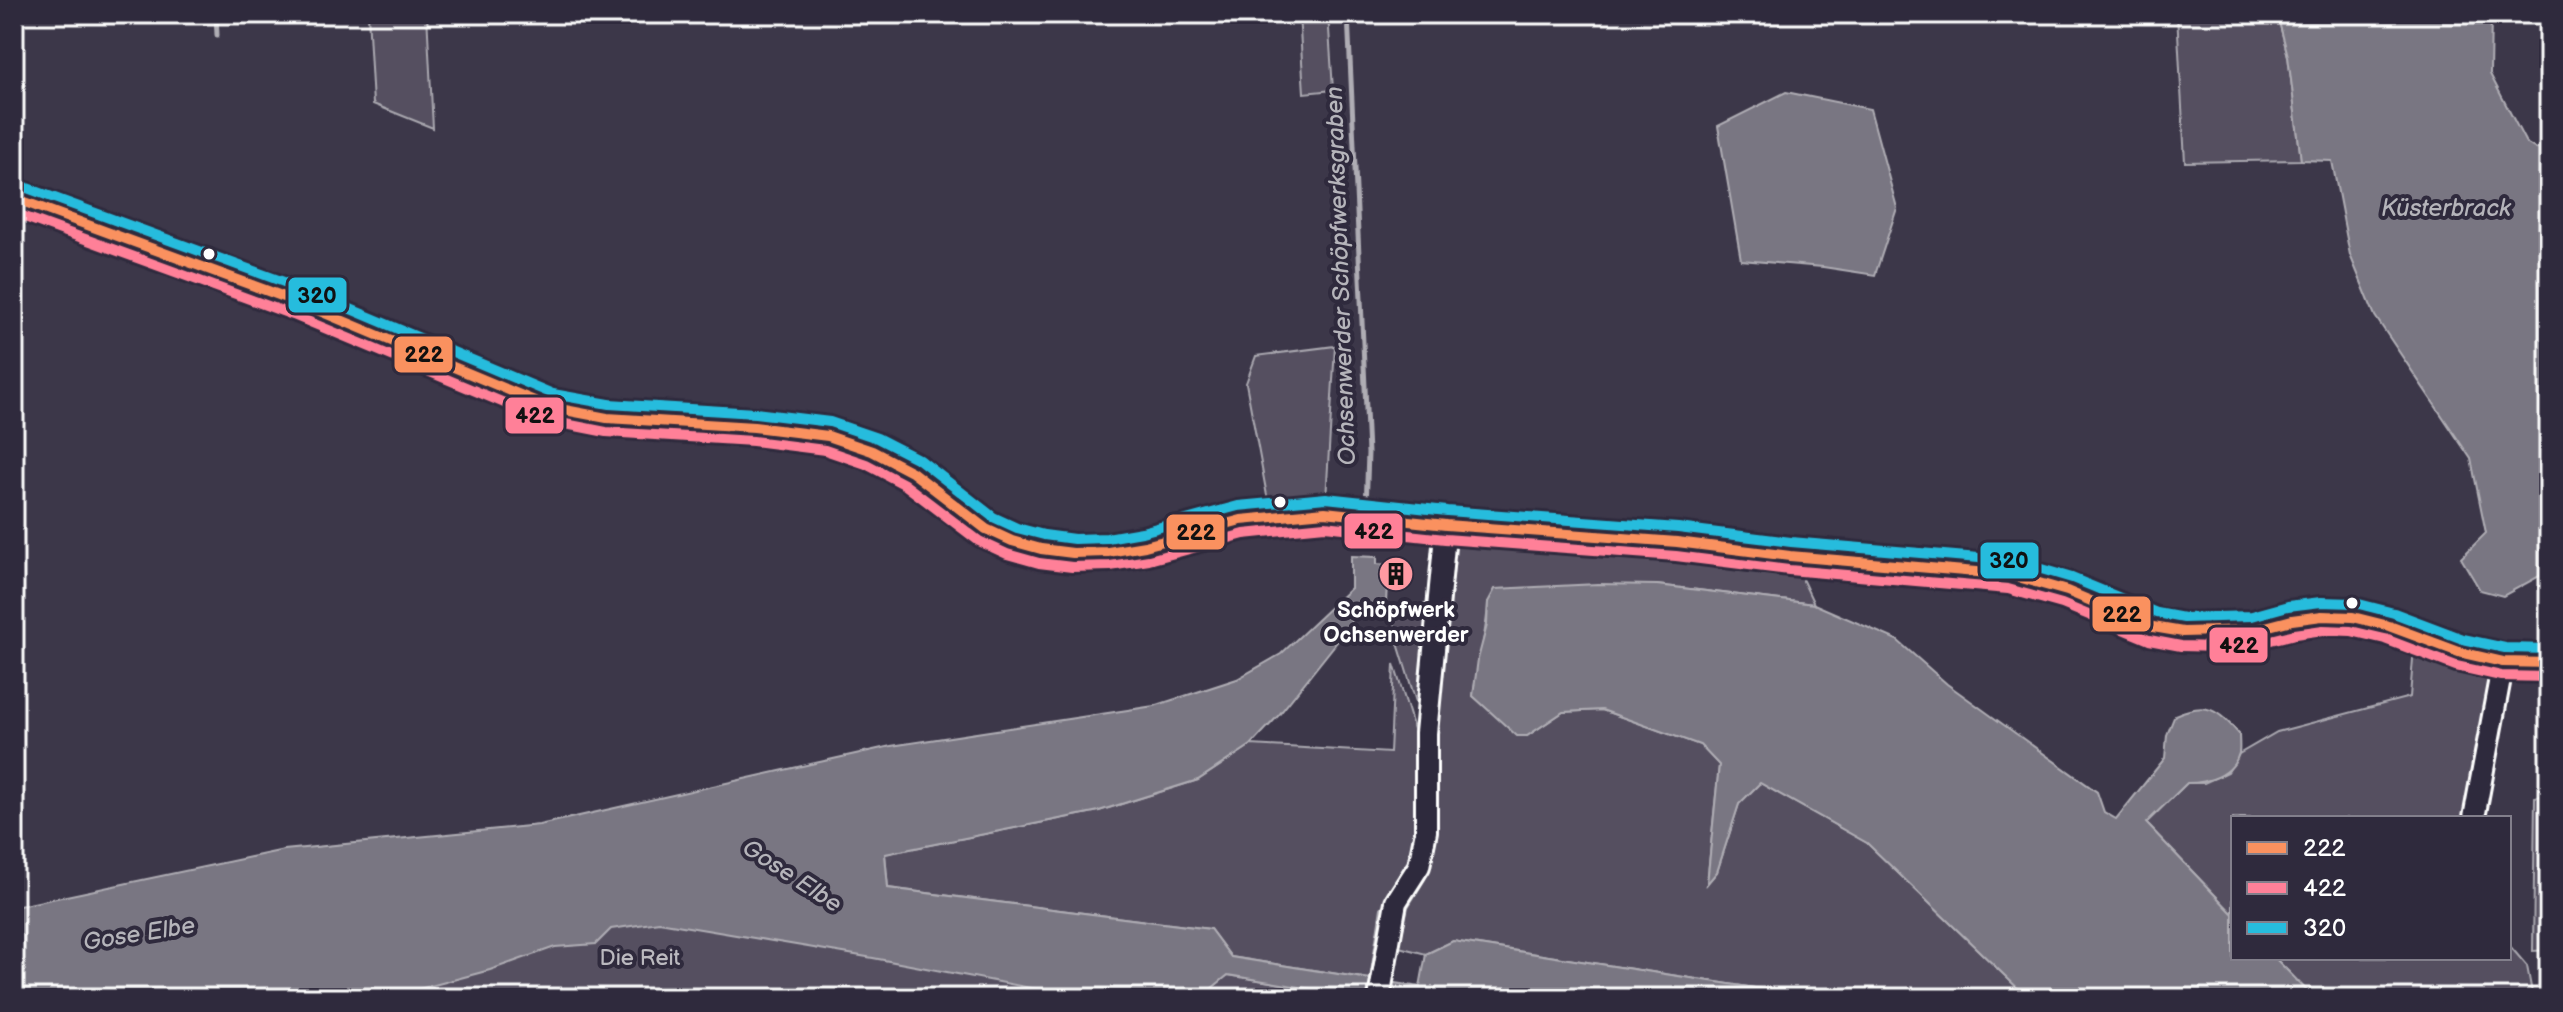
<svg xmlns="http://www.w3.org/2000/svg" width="2563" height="1012" font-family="'Balsamiq Sans',sans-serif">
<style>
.green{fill:#555060;stroke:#aaa8b0;stroke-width:2}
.water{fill:#797682;stroke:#afadb4;stroke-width:2}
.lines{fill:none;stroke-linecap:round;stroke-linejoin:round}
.stream{stroke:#afadb4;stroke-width:5}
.minor-casing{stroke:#fff;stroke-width:26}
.tertiary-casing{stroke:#fff;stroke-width:32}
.minor{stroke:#2f2a3d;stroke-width:20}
.tertiary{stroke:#2f2a3d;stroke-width:26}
.bus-1-casing{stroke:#2f2a3d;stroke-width:16}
.bus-2-casing{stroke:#2f2a3d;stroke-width:16}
.bus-3-casing{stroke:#2f2a3d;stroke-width:16}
.bus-1{stroke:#fa915f;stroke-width:10}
.bus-2{stroke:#ff8098;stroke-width:10}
.bus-3{stroke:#26bcdd;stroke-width:10}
.bus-dot{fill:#fff;stroke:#2f2a3d;stroke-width:3}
.labels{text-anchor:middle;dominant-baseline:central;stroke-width:8;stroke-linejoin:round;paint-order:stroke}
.poi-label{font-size:22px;font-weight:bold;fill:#fff;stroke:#2f2a3d}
.park-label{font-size:22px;fill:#bbb9bf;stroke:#2f2a3d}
.water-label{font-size:24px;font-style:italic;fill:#b5b4ba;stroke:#2f2a3d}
.line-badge{stroke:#2f2a3d;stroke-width:3}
.pale-badge-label{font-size:22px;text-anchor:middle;font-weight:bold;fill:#111}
</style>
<rect width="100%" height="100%" fill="#3c3749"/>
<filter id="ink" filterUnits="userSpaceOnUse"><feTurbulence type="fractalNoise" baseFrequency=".0125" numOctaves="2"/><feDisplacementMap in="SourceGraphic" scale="16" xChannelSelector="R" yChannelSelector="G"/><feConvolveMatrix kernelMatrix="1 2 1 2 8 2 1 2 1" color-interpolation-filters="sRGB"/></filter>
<g filter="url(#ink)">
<g class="green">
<path d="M368 14H427L433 128 373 104Z"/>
<path d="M1299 14H1328L1333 90 1304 93Z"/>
<path d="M2177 14H2277L2288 56 2301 160 2185 162Z"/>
<path d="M1335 346 1326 500 1268 501 1246 383 1256 356Z"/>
<path d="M1459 537 1795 564 1814 604 1657 585 1488 602C1487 634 1477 664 1473 696L1527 736 1563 712 1602 710 1700 745 1719 765 1707 883 1717 872 1739 804 1760 783 1867 843 2028 998H1819L1453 941 1426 954 1399 947 1408 907 1425 879 1431 860 1436 729 1453 544Z"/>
<path d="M1424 603H1431L1420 715 1397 640 1392 610 1423 608Z"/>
<path d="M2414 646 2491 665 2474 818H2233V914L2146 823 2187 783H2204L2228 772 2239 754 2277 732 2410 697Z"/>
<path d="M1394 664 1421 752 1420 824 1412 867 1381 908 1370 979 1231 957 1210 929 888 888 885 854 1099 811 1198 780 1251 745 1390 753Z"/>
<path d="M2549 794V950L2533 951 2535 797Z"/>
<path d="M648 915 1120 998H132Z"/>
<path d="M2509 945 2527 966 2533 998H2314L2275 958H2509Z"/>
<path d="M1228 975 1366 998H1208L1212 988Z"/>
</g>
<g class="water">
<path d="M2277 14H2491L2490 74 2526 143 2536 149 2549 141V571L2503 596 2480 590 2461 558 2486 533 2471 459 2375 316 2350 255 2332 161 2301 160 2288 56Z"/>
<path d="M1786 92 1870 109 1897 208 1875 275 1823 267 1741 260 1718 126Z"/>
<path d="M1351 556 1377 557V564L1388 565 1386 603 1362 604 1348 616 1352 623 1278 716 1251 745 1198 780 1099 811 885 854 888 888 1210 929 1231 957 1420 987 1426 954 1453 941 1819 998H1366L1228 975 1212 988 1208 998H1083L873 958 659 922 611 929 596 944 555 947 490 970 386 998 277 996 275 998H14V907L284 850 539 825 891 746 1154 706 1237 679 1281 654 1351 588Z"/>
<path d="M1598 584 1657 585 1814 604 1897 640 1947 684 2097 792 2104 812 2116 819 2165 758 2167 735 2175 715C2207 701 2217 709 2239 734 2239 739 2240 748 2239 753 2233 776 2207 783 2187 783L2146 823 2233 914V958H2275L2314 998H2028L1867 843 1760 783 1739 804 1717 872 1707 884 1719 765 1700 745 1602 710 1563 712 1527 736H1517L1473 696 1478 659 1487 625 1488 602 1495 589Z"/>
</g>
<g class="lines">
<g class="stream">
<path d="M216 14 217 35"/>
<path d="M1348 14 1368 453 1366 509"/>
<path d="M1366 523V537"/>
</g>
<defs>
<g id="minor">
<path d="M2474 818 2503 662"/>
<path d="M1379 998 1396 902 1419 866 1426 831V733L1446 525"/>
</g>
<path id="tertiary" d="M14 198 298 302 549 407 607 418 754 427 828 436 872 451 912 472 986 529 1012 541 1041 549 1073 553 1108 552 1145 546 1241 520 1325 512 1446 525 1677 542 1790 556 2011 575 2067 591 2153 627 2183 632 2217 633 2254 630 2292 620 2322 616 2353 617 2389 626 2459 652 2503 662 2549 663"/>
</defs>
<use href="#minor" class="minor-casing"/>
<use href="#tertiary" class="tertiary-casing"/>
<use href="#minor" class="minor"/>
<use href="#tertiary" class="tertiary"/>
<defs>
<path id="bus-1" d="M14 198 298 302 549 407 607 418 754 427 828 436 872 451 912 472 986 529 1012 541 1041 549 1073 553 1108 552 1145 546 1241 520 1325 512 1446 525 1677 542 1790 556 2011 575 2067 591 2153 627 2183 632 2254 630 2292 620 2322 616 2353 617 2389 626 2459 652 2503 662 2549 663"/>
<path id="bus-2" d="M14 213 293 315 545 420 606 432 753 441 825 450 866 464 904 484 979 541 1007 554 1039 563 1072 567 1110 566 1149 560 1244 534 1325 526 1445 539 1676 556 1789 570 2008 589 2062 604 2149 640 2181 646 2217 647 2255 644 2295 634 2323 630 2351 631 2385 639 2456 666 2501 676 2549 677"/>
<path id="bus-3" d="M19 185 303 289 553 394 609 404 755 413 830 422 877 438 920 460 993 517 1017 528 1044 535 1074 539 1107 538 1142 532 1238 506 1326 498 1447 511 1678 528 1791 542 2014 561 2072 578 2157 613 2184 618 2252 616 2288 606 2321 602 2355 603 2394 613 2463 639 2505 648 2549 649"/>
</defs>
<use href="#bus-1" class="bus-1-casing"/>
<use href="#bus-2" class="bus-2-casing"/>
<use href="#bus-3" class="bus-3-casing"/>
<use href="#bus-1" class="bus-1"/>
<use href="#bus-2" class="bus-2"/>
<use href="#bus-3" class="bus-3"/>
</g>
</g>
<defs>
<symbol id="building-disc" viewBox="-11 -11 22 22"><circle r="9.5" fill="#ff9aa2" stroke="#2f2a3d"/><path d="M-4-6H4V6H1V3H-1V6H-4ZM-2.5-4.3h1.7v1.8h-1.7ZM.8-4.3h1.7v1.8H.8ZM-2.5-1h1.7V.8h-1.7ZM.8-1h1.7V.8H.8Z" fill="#111"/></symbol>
</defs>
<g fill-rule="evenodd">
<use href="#building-disc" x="1376" y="554" width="40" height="40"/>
</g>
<g class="bus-dot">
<circle cx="209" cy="254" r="7"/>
<circle cx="1280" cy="502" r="7"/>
<circle cx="2352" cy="603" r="7"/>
</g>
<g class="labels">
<g class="poi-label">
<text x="1396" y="610">Schöpfwerk<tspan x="1396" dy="25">Ochsenwerder</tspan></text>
</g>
<g class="park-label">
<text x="640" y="958">Die Reit</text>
</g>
<g class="water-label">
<text x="2446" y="208">Küsterbrack</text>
<text transform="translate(1341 276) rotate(-92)">Ochsenwerder Schöpfwerksgraben</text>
<text transform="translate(792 876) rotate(33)">Gose Elbe</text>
<text transform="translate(139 934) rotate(-9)">Gose Elbe</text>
</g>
</g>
<g class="line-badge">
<rect x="287" y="276" width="61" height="38" rx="8" fill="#26bcdd"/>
<rect x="393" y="335" width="61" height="39" rx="8" fill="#fa915f"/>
<rect x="504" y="396" width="61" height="39" rx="8" fill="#ff8098"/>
<rect x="1343" y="512" width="61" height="38" rx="8" fill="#ff8098"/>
<rect x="1165" y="513" width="61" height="38" rx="8" fill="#fa915f"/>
<rect x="1979" y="541" width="61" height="39" rx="8" fill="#26bcdd"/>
<rect x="2091" y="595" width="61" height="38" rx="8" fill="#fa915f"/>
<rect x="2208" y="626" width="61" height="38" rx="8" fill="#ff8098"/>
</g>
<g class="pale-badge-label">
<text x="317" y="303">320</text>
<text x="424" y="362">222</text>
<text x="535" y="423">422</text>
<text x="1374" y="539">422</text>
<text x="1196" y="540">222</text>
<text x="2009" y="568">320</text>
<text x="2122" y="622">222</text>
<text x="2239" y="653">422</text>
</g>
<rect width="2563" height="1012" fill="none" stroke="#2f2a3d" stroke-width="48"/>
<rect x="24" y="24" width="2515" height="964" fill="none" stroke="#fff" stroke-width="3" filter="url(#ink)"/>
<rect x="2231" y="816" width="280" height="144" fill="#2f2a3d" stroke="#827f8b" stroke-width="2"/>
<rect x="2247" y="842" width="40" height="12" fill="#fa915f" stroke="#827f8b" stroke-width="2"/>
<text x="2303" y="856" font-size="24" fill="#ffffff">222</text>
<rect x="2247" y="882" width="40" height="12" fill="#ff8098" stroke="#827f8b" stroke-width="2"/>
<text x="2303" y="896" font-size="24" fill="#ffffff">422</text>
<rect x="2247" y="922" width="40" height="12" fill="#26bcdd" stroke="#827f8b" stroke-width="2"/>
<text x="2303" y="936" font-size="24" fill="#ffffff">320</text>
</svg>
